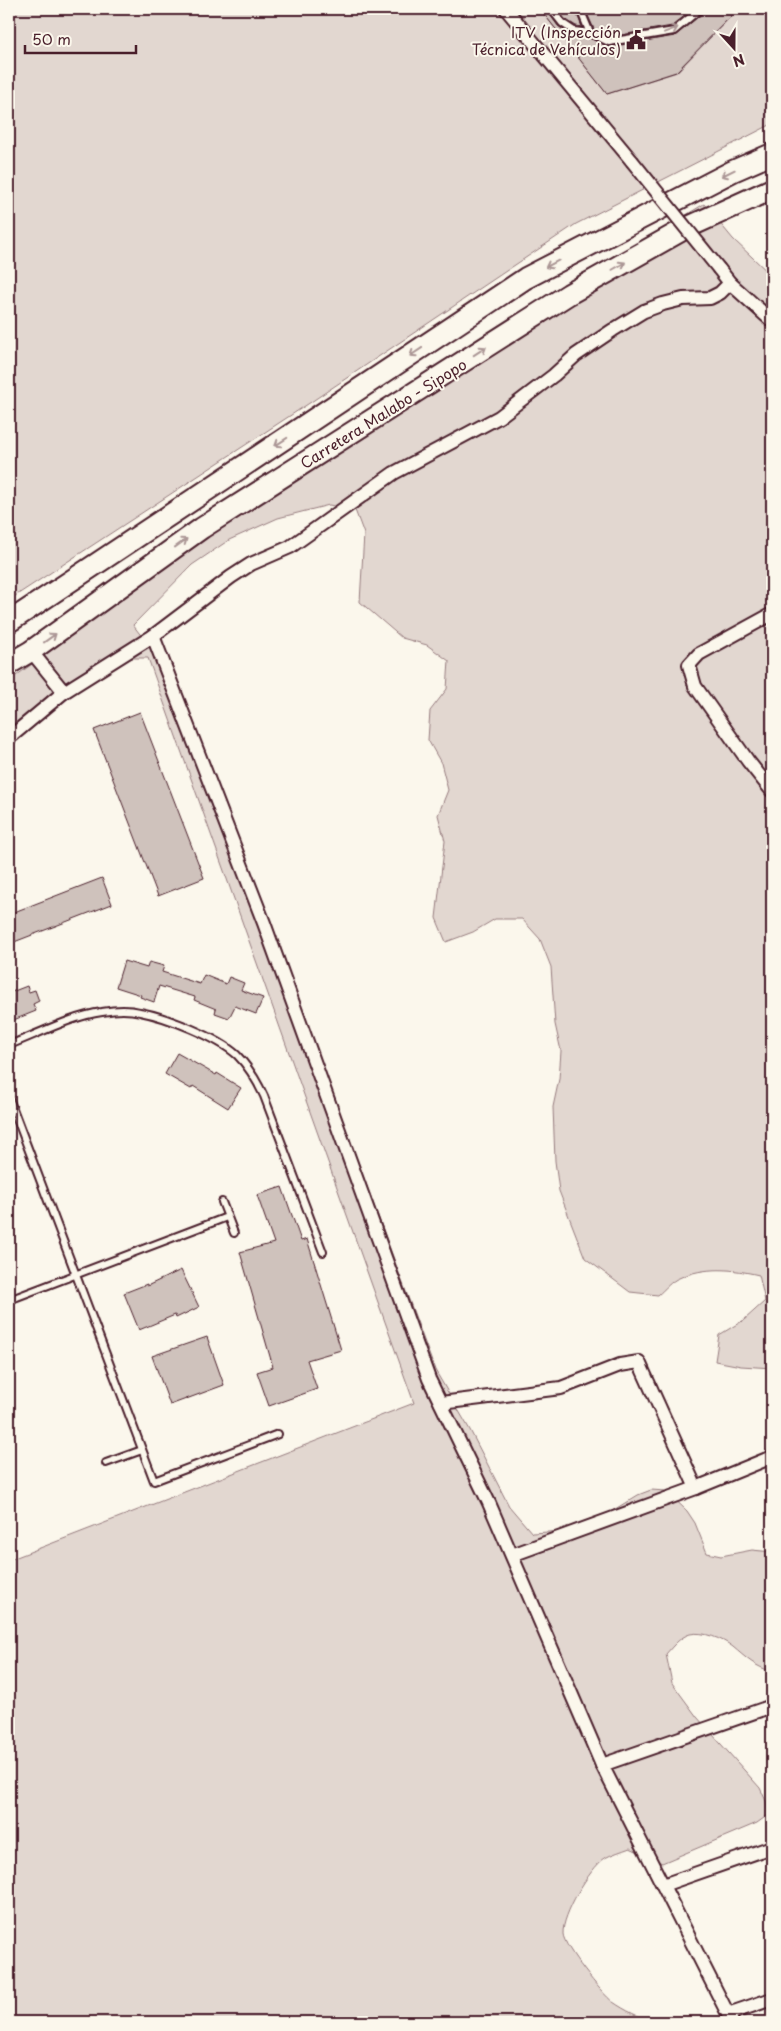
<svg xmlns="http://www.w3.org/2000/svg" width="781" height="2031" font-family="'Playpen Sans',sans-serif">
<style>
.green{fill:#e2d7d0;stroke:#967b7e}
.building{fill:#cfc2bc;stroke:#4a1f2b}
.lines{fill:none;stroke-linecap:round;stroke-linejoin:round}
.service-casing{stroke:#4a1f2b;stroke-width:10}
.minor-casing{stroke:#4a1f2b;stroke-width:16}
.trunk-casing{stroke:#4a1f2b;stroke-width:24}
.service{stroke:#fbf7ec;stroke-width:6}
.minor{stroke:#fbf7ec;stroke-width:12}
.trunk{stroke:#fbf7ec;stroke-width:20}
.minor-bridge-casing{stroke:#4a1f2b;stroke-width:16;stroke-linecap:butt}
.minor-bridge{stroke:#fbf7ec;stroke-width:12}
.oneway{stroke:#ab9695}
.labels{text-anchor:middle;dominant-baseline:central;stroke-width:4;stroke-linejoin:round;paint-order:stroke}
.poi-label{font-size:15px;fill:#4a1f2b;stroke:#fbf7ec;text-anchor:end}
.street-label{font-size:15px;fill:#4a1f2b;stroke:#fbf7ec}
</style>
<rect width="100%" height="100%" fill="#fbf7ec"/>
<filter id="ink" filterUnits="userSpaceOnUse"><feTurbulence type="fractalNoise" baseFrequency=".02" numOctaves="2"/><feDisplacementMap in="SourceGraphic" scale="10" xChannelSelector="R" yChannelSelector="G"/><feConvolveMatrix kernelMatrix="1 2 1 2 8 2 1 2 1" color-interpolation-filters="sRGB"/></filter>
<g filter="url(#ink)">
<g class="green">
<path d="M9 9H540L607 94 677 72 738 9H772V124L576 224 311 402 9 600Z"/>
<path d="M704 204 733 239 772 276V1368L741 1366 715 1361 719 1335 744 1320 765 1301 759 1275C733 1269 705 1266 679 1278 671 1281 664 1290 658 1295L630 1292 585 1258 559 1191 555 1161 553 1107 559 1079 561 1051 555 1024 551 967 540 939 522 919H495L473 932 446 942 436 918 445 841 438 815 448 790 441 763 428 740 430 711 447 689 449 661 427 645 402 638 360 602 364 534 355 510 329 505 278 518 229 540 192 565 133 625 175 680 244 854 435 1370 470 1430 509 1506 532 1533 581 1530 638 1495 651 1490 666 1491 687 1511 695 1523 707 1553 721 1556 752 1550 772 1552V1671C756 1668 745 1657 733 1647 723 1639 703 1631 690 1634 680 1637 673 1646 666 1654L672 1683 697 1717 760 1788 766 1801 768 1815 757 1823 662 1863 630 1848C622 1851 612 1854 605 1858 589 1869 562 1915 563 1934 564 1947 602 1994 613 2002 626 2011 639 2017 654 2022H9V1560L414 1403 148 658H127L9 733V681L211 532 482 340Z"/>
</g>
<g class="building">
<path d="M540 9H546L558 26 571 35 589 38 609 47 675 36 703 13 705 9H738L676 72 607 94Z"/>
<path d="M557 9H575L582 27 576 26 565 19Z"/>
<path d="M585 9H693L672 26 610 37 594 29Z"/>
<path d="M140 712 204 878 158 896 94 730Z"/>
<path d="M102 878 112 904 9 944V914Z"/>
<path d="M124 961 147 968 149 962 164 966 162 972 200 984 204 975 226 984 229 977 244 983 241 990 263 998 256 1014 235 1006 229 1018 215 1013 216 1009 194 1000 195 997 159 986 154 1002 140 997 141 995 116 987Z"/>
<path d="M27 986 29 992 35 990 39 1001 33 1004 36 1011 11 1021 9 1014V993Z"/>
<path d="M177 1053 216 1075 217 1073 241 1088 228 1108 193 1086 191 1089 165 1074Z"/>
<path d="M282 1187 301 1241 307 1239 341 1350 307 1360 317 1389 269 1406 257 1372 273 1367 240 1252 274 1243 257 1195Z"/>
<path d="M181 1270 199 1307 176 1318 175 1315 139 1330 124 1293 147 1284V1286Z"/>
<path d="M207 1337 224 1385 170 1405 152 1356Z"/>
</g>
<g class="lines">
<defs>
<g id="service">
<path d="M551 9 562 23 574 31 590 33 609 42 674 31 700 9"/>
<path d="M580 9 590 33"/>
<path d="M9 1045C38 1034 72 1016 102 1012 114 1010 128 1009 140 1012 167 1017 217 1037 237 1055 249 1067 257 1081 264 1096L323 1252"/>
<path d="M9 1098 154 1481 278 1434"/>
<path d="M222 1202 234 1233"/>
<path d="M9 1300 227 1217"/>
<path d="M106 1463 142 1450"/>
</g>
<g id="minor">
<path d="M506 9 632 161"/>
<path d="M730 283 772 321"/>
<path d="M772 614 699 654 689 665 695 686 748 761 772 791"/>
<path d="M153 636 264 923 429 1379 489 1503 602 1765 732 2022"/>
<path d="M31 651 64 692"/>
<path d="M9 738 64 692 153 636 231 577 251 564 290 547 394 473 499 417 554 375 576 355 613 330 644 311 663 304 683 299 710 298 720 293 730 283 719 269"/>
<path d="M441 1403 561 1388 620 1365 639 1362 696 1488 772 1457"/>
<path d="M512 1555 696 1488"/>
<path d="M602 1765 772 1706"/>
<path d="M663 1885 772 1847"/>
<path d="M728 2014 772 1999"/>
</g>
<g id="trunk">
<path d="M9 622 526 278 733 171 772 154"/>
<path d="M9 664 31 651 202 528 569 294 686 228 772 189"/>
</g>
</defs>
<use href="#service" class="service-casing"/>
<use href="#minor" class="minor-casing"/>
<use href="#trunk" class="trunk-casing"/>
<use href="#service" class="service"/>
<use href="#minor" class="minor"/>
<use href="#trunk" class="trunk"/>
<defs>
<path id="minor-bridge" d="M632 161 719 269"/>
</defs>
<use href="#minor-bridge" class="minor-bridge-casing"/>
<use href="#minor-bridge" class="minor-bridge"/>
</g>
<defs><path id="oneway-shaft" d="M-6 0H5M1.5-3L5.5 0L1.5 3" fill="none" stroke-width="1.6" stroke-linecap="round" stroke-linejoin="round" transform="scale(1.25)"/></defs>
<g class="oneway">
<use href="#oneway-shaft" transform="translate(671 30) rotate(-21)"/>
<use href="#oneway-shaft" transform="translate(728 173) rotate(154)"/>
<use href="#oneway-shaft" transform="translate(552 264) rotate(152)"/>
<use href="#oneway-shaft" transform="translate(619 266) rotate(-30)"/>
<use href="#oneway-shaft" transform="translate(480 351) rotate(-33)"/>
<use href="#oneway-shaft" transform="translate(416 352) rotate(146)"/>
<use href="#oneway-shaft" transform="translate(281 442) rotate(147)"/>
<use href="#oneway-shaft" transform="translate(181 543) rotate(-36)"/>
<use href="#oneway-shaft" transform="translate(50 638) rotate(-36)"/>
</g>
</g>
<defs>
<symbol id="civic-bare" viewBox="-9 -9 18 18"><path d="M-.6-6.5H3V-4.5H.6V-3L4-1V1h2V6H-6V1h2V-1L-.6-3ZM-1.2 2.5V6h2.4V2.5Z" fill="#4a1f2b" stroke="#fbf7ec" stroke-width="2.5" paint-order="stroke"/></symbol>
</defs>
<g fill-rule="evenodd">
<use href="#civic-bare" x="622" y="26" width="28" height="28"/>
</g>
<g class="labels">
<g class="poi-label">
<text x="621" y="31">ITV (Inspección<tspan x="621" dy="17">Técnica de Vehículos)</tspan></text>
</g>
<g class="street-label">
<text transform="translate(383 413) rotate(-32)">Carretera Malabo - Sipopo</text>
</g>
</g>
<rect width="781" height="2031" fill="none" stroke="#fbf7ec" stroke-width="30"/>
<rect x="15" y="15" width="751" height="2001" fill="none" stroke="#4a1f2b" stroke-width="2" filter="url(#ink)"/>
<g transform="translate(734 48) rotate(159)" stroke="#fbf7ec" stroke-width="4" paint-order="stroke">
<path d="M0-4L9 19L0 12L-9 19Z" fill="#4a1f2b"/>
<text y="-8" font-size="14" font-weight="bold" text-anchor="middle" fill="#4a1f2b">N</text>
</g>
<path d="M25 45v8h111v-8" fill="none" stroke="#4a1f2b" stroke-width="2.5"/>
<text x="32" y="45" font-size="15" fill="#4a1f2b" stroke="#fbf7ec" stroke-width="4" paint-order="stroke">50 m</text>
</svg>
